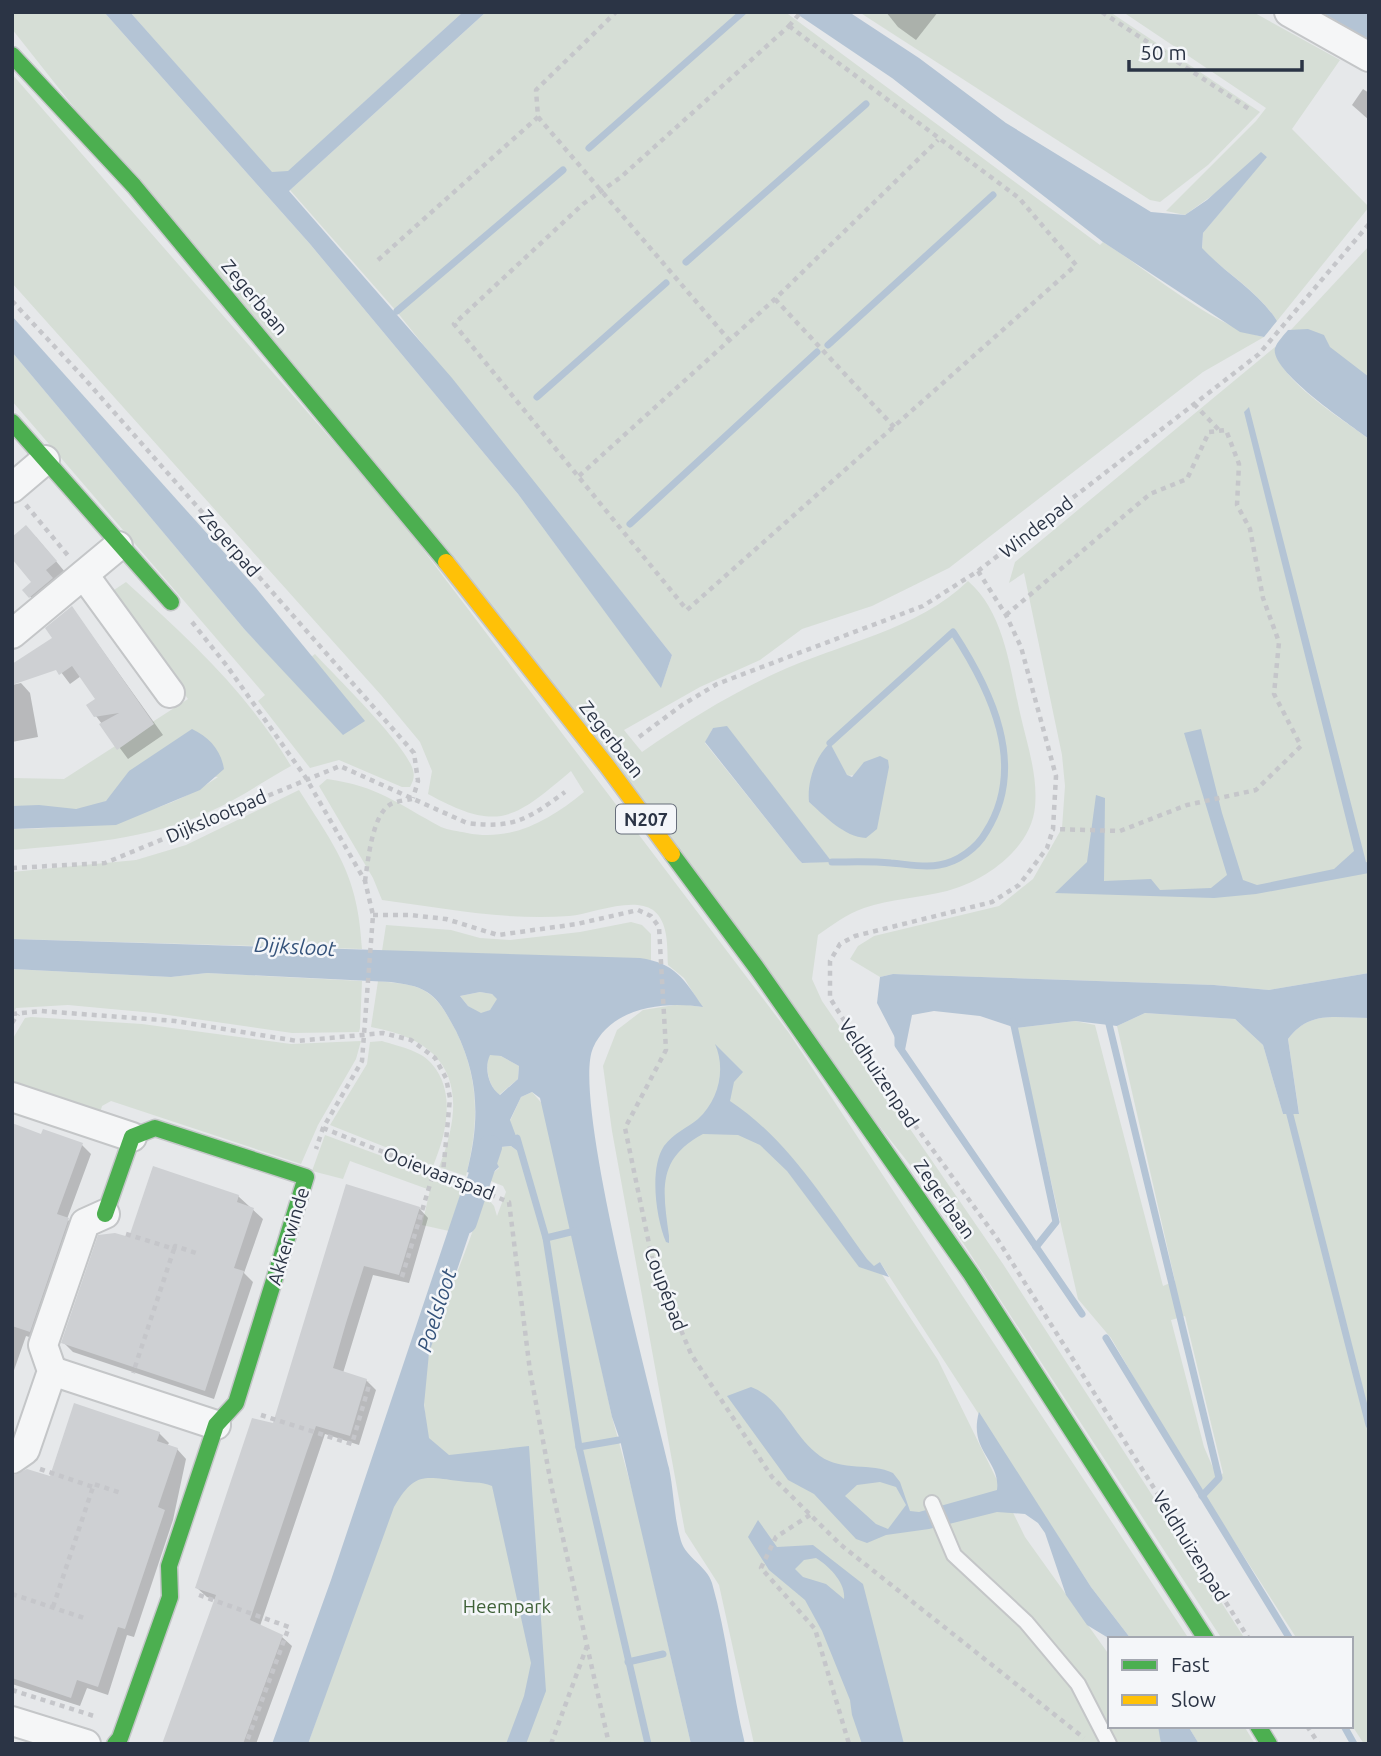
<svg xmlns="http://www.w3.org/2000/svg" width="1381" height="1756" font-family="Ubuntu,sans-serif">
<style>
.green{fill:#d6ded6;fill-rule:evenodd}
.water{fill:#b4c4d5;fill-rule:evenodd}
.shadow{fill:#0003}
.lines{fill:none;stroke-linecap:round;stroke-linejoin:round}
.stream{stroke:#b4c4d5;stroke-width:7}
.canal{stroke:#b4c4d5;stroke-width:24}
.building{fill:#ced0d3}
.lane-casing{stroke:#c4c6c8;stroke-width:18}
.street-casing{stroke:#c4c6c8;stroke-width:32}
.fast-casing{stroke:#c4c6c8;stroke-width:19}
.slow-casing{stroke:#c4c6c8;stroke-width:19}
.path{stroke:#c5c6ca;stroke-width:4.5;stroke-dasharray:5 5;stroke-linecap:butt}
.lane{stroke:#f5f6f7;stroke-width:14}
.street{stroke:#f5f6f7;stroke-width:28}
.fast{stroke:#4caf50;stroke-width:16}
.slow{stroke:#ffc107;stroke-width:16}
.labels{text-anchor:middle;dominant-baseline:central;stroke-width:5;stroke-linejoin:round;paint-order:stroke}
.shield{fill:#f4f6f9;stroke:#676e7b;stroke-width:2}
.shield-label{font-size:18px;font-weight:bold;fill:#2b3445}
.street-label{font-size:19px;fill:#2b3445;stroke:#f4f6f9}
.park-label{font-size:19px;fill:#3f6138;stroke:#f4f6f9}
.water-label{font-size:21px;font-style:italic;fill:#34527a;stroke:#f4f6f9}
</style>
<rect width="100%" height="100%" fill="#e6e8ea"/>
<g class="green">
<path d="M12 12H104L310 244 518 494 661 687 672 655 397 312 290 190 486 12H790L788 14 1100 245 1103 242C1150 271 1213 327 1264 337L1203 372 949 568 872 606 802 629 760 660 700 687 624 730 642 752C685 722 729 695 776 673 838 644 918 630 968 581 1004 612 1010 668 1020 713 1027 744 1038 775 1035 807 1031 849 985 881 947 891 920 898 890 899 864 908 847 914 832 925 818 935L812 979 822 1001 1003 1264 1245 1639H1222L922 1180 12 29ZM713 728 776 791 831 861 802 863 798 859 705 743ZM830 744 847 776 856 775 859 768 843 830 809 802Z"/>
<path d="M130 12H463L288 172H271Z"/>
<path d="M859 12H1110L1260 112 1208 165 1160 202 1150 200Z"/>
<path d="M1123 12H1253L1340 60 1292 129 1369 207 1277 321C1259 292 1226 273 1202 249L1203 233 1267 156 1185 215 1166 211 1256 121 1266 108Z"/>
<path d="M12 74 393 510 789 1033 1189 1639H1131L1091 1587 880 1262 877 1267 938 1360 1025 1537 1110 1656V1726H1160L1163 1731 1160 1744H754L719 1585 685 1532 612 1131 603 1066 617 1030 643 1010 681 1004 702 1007 684 978 668 965C667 947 669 922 653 910 632 896 592 914 569 916 506 921 444 908 382 900L373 878 319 786 327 779C378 786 398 804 441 827 448 830 458 831 467 833 512 842 550 820 584 792L571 771C514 819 499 833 428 794L432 771 420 742 381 695 12 283Z"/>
<path d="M1369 246V382L1290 331Z"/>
<path d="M1275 347C1275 378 1344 420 1369 439V973L1269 990 1214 985 893 974 880 977 850 959 858 946 874 936 999 906 1033 879 1062 828 1065 786 1062 755 1024 573 1009 583 1015 562Z"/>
<path d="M12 352 245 630 288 675 315 654C337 678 401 740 412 767 415 775 414 780 410 787H402L339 760 310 768 258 701 265 695 12 401Z"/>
<path d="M126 582C191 641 245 690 291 766 264 781 238 799 211 811 148 840 80 844 12 850V829C82 829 160 818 218 777L129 771C123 780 114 796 105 802 79 816 41 805 12 806V778L64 779 188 699 111 592Z"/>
<path d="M299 790C337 850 358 875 362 949L12 939V872L136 860 186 845Z"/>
<path d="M631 922 642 925 651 934V960L382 951 386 925 451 930 480 938 510 940 580 932Z"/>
<path d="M12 969 171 977 207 973 362 981 360 1028 359 1032 292 1033 154 1013 68 1005 16 1008 12 1017Z"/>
<path d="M378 981C394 983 411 983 425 991 440 1000 447 1015 455 1029 480 1079 479 1123 466 1176L439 1167C468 1094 456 1042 371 1027Z"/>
<path d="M480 992 492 994 498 999 490 1010 481 1014 468 1006 460 996Z"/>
<path d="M1145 1013 1235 1019 1263 1045 1283 1114 1299 1113 1288 1039C1310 1010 1335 1018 1369 1018V1744H1364L1351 1724V1639H1297L1207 1499 1206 1494 1223 1473 1185 1316 1171 1320 1204 1447 1217 1477 1202 1494 1111 1338 1078 1299 1016 1028 1075 1021 1095 1025 1163 1286 1175 1281 1117 1026Z"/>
<path d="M31 1017 142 1024 291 1044 361 1041 356 1059 318 1125 301 1164 111 1101 102 1106 98 1120 12 1091V1040L25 1018Z"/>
<path d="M382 1041C397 1046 420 1050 431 1063 457 1091 446 1136 433 1166L330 1125 367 1064 370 1042Z"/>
<path d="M489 1054 501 1056 519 1066 518 1079 499 1095C488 1085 485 1068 489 1054Z"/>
<path d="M532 1092 545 1107 612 1417 635 1501 691 1744H308L365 1581 426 1421C413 1342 468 1269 483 1193L494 1206 497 1216 506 1192 503 1186 486 1179 499 1168 492 1154 501 1147 511 1146 519 1152 510 1121 521 1097Z"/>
<path d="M325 1135 463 1186 449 1231 422 1225 430 1190 350 1161 343 1179 312 1171Z"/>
<path d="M1188 1726H1244L1255 1744H1199Z"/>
</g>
<g class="water">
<path d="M104 12H130L272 172 288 171 463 12H486L289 191 452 378 672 655 661 688 518 494 310 244Z"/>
<path d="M794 12H849L919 58 1006 123 1151 212 1185 215 1207 200 1261 152 1267 157 1203 233 1202 248C1226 274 1259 292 1277 321L1264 337 1240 332 1103 242 892 78Z"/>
<path d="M1321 12 1369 13V40Z"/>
<path d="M12 316 256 588 365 721 343 735 245 630 12 352Z"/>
<path d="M1308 329 1324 335 1330 347 1369 377V439C1351 425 1269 371 1275 348 1277 342 1284 335 1288 330Z"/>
<path d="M1249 407 1366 862 1369 863V873L1256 894 1214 898 1055 893 1087 862 1096 795 1105 798 1104 881 1151 879 1160 890 1211 888 1227 875 1184 733 1201 729 1222 813 1243 880 1257 885 1334 869 1354 851 1244 412Z"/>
<path d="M727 726 832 862 802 863 798 859 705 742 713 728Z"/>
<path d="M192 729C209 737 221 750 224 769L200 790 116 825 12 829V806L39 805 76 809 106 801 129 771Z"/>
<path d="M830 743 847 775 852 777 864 762 880 756 888 760 889 767 877 829 866 838C844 837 825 816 809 802 807 782 815 757 830 743Z"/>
<path d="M12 939 640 958C675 963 684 979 703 1007 664 1001 611 1007 593 1048 571 1099 653 1399 669 1468 674 1492 674 1518 681 1541 686 1558 707 1566 712 1583 727 1635 732 1691 745 1744H691L620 1440 612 1417 540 1098 532 1092 521 1097 510 1120 523 1155 511 1146 501 1147 492 1154 499 1167 486 1179 467 1172C480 1121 479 1078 456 1031 448 1017 441 1001 427 992 416 985 404 984 391 982L207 973 171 977 12 969ZM480 992 492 994 497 999 490 1010 481 1013 468 1006 460 996ZM490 1055 501 1056 519 1066 518 1079 500 1095C488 1086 484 1067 490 1055Z"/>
<path d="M1369 973V1018C1335 1018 1310 1010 1288 1039L1299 1114H1283L1263 1045 1235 1019 1145 1013 1117 1026 1075 1021 1016 1028 980 1016 934 1011 912 1015 904 1055 877 1003 880 977 893 974 1214 985 1269 990Z"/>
<path d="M715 1044 743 1072 734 1082 730 1101C788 1139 827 1204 867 1259L874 1266 880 1262 889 1277 859 1267 787 1171 760 1145 738 1135 703 1134C656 1159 663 1191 669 1236V1243L666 1242C656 1219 649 1168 664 1146 674 1133 687 1128 698 1119 719 1100 726 1069 715 1044Z"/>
<path d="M463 1186 483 1193 429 1353 424 1405 429 1438 449 1455 529 1446 546 1691 526 1744H506L524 1696 531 1663 492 1486C481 1481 470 1483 459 1481 422 1476 414 1473 394 1507L308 1744H272L331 1580Z"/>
<path d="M751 1387C783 1399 793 1437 820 1456 842 1472 871 1462 893 1473L900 1482 910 1511 919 1512 997 1490C1001 1460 968 1451 979 1412L1091 1587 1131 1639H1110L1087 1625 1066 1595 1045 1533 1038 1523 1025 1514 997 1512 929 1529 886 1535 867 1543 856 1539 814 1494 788 1480 727 1396ZM880 1482 896 1487 906 1505 888 1529 876 1524 845 1496 857 1485Z"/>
<path d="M758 1520 777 1547 813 1545 863 1584 904 1744H862L852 1715 850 1700 822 1631 805 1600 769 1570 748 1537ZM816 1558C829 1566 846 1583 844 1599L826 1584 803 1577 795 1569 804 1560Z"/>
<path d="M1158 1726H1188L1199 1744H1161Z"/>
</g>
<g class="shadow">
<path d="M886 12H938L916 40 898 27Z"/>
<path d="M1363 89 1369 93V120L1352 105Z"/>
<path d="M36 537 65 572 40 607 24 590 34 582Z"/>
<path d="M72 608 163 735 128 759 96 716 97 700 81 676 70 684 42 647 54 638Z"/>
<path d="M21 683 30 693 38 737 12 742V685Z"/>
<path d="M42 1136 82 1145 91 1154 67 1219 77 1229 39 1340 26 1336 12 1376V1219Z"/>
<path d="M348 1186 419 1208 428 1218 409 1283 373 1275 343 1373 366 1380 376 1390 359 1445 325 1434 260 1626 282 1637 292 1646 256 1744H164L216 1600 207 1597 197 1588 274 1426Z"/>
<path d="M238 1196 263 1219 244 1273 253 1282 214 1399 73 1352 63 1342 131 1239Z"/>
<path d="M159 1433 169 1443 167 1446 177 1449 186 1459 173 1520 134 1637 127 1635 108 1695 87 1688 80 1706 12 1684V1477L51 1478Z"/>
</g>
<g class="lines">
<g class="stream">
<path d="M589 148 743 12"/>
<path d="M686 262 866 104"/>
<path d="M397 311 563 170"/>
<path d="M828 345 993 195"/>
<path d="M537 397 666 283"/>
<path d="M630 524 817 352"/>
<path d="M830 743 953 632C991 690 1028 766 986 832 977 848 958 862 939 865 924 868 906 864 891 863 871 861 851 862 832 862"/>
<path d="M1107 1016 1219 1478 1202 1496"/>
<path d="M1013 1021 1056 1222 1036 1247"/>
<path d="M898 1036V1045L1082 1314"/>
<path d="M1288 1107 1369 1425"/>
<path d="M517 1138 546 1238 579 1447 648 1744"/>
<path d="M546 1238 575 1231"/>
<path d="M1106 1338 1290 1639"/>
<path d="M579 1447 619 1440"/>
<path d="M628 1662 663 1654"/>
<path d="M1344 1726 1354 1744"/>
</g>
<path class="canal" d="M465 1222 490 1147"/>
</g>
<g class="building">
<path d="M26 525 57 561 46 570 53 578 29 598 22 590 31 582 12 559V537Z"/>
<path d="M72 606 154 724 117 750 99 724 119 713 94 717 86 705 95 699 72 666 59 675 56 670 12 685V664L52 638 45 628Z"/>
<path d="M12 1123 41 1134 43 1129 83 1143 57 1214 69 1218 30 1332 12 1326Z"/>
<path d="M153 1166 239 1195 237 1202 254 1208 234 1268 244 1271 205 1391 61 1343 98 1235 115 1233 129 1237Z"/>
<path d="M346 1184 420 1207 399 1275 364 1266 346 1323 333 1368 367 1379 350 1436 316 1426 307 1451 250 1620 283 1635 243 1744H162L216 1595 195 1588 252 1418 273 1423Z"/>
<path d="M74 1403 160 1432 157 1441 178 1448 158 1507 165 1510 125 1629 118 1627 98 1687 77 1680 71 1698 12 1678V1480L14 1475 27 1469 50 1476Z"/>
</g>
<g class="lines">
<defs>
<path id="lane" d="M932 1503 954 1555 1026 1622 1078 1684 1109 1744"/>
<g id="street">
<path d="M1289 12 1369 57"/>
<path d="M12 488 45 460"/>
<path d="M84 575 170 693"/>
<path d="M12 634 118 546"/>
<path d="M12 1097 132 1137"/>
<path d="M52 1371 216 1425"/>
<path d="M12 1459 25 1450 52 1371 43 1345 85 1223 105 1214"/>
<path d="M12 1721 86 1744"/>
</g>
<g id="fast">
<path d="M12 55 134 186 446 562"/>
<path d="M12 422 171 602"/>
<path d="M672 854 756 967 971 1274 1206 1639"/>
<path d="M105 1214 132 1137 155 1128 306 1177 236 1403 216 1425 169 1566 170 1597 120 1738 115 1744"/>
<path d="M1258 1726 1269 1744"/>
</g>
<path id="slow" d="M446 562 607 766 672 854"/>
</defs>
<use href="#lane" class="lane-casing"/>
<use href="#street" class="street-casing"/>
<use href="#fast" class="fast-casing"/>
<use href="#slow" class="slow-casing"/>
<g class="path">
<path d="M1102 12 1252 111"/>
<path d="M789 26 1019 198 1076 265 687 610 454 324 583 204 621 177Z"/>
<path d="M789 26 801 12"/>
<path d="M538 117 729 340"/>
<path d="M378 260 538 117 536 90 616 12"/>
<path d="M775 299 895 428"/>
<path d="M12 301 84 378 414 753 418 781 413 798"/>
<path d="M1194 404 1219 430"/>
<path d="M579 476 775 299 938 140"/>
<path d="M26 505 70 558"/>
<path d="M978 571 1006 615 1021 647 1056 776 1053 829 1047 848 1019 885 992 902 855 936 840 944 830 961V998L877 1073 996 1237 1249 1639"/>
<path d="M1006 615 1150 494 1187 479 1209 432 1226 430 1239 464 1237 505 1250 529 1263 598 1279 642 1274 694 1301 746 1256 790 1187 805 1120 831 1053 829"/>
<path d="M192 622 227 666 306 778 365 881 373 915 362 1061 323 1128 316 1149"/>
<path d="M639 737 682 705 717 684 923 606 978 571 1259 354 1369 224"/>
<path d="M12 868 105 863 340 766 467 823C514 829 528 819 565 792"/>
<path d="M365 881C368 861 372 814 391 804 397 801 406 800 412 799"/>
<path d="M373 915H410L446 919 498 935 577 924 638 910 651 916 659 927 666 1050 625 1128 653 1263 691 1354 772 1477 841 1545 1084 1738"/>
<path d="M12 1014 41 1011 175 1021 297 1041 383 1033 411 1040 435 1058 446 1078 450 1098 443 1173"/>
<path d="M12 1023 18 1014"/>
<path d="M323 1128 509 1202 530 1371 552 1489 609 1744"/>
<path d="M126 1234 174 1249 133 1373"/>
<path d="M174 1249 175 1246 199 1254"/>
<path d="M402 1277 434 1171"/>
<path d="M261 1415 352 1444 370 1382"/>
<path d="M40 1469 93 1487 94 1484 121 1493"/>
<path d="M810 1515 776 1537 761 1568 815 1629 849 1744"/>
<path d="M12 1594 84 1618"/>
<path d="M199 1595 289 1627 246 1744"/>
<path d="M53 1607 93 1487"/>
<path d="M12 1690 97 1717"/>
<path d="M1307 1726 1319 1744"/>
<path d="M551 1744 587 1646"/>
</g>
<use href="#lane" class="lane"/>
<use href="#street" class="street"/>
<use href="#fast" class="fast"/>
<use href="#slow" class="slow"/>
</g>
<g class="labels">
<rect class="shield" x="616" y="804.5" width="60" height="29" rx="5"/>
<g class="shield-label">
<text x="646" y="819">N207</text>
</g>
<g class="street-label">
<text transform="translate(255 297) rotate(50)">Zegerbaan</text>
<text transform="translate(1036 527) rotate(-38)">Windepad</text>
<text transform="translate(230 543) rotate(49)">Zegerpad</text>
<text transform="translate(612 739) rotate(52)">Zegerbaan</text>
<text transform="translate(216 816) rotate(-23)">Dijkslootpad</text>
<text transform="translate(879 1073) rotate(56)">Veldhuizenpad</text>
<text transform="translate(439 1173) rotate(21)">Ooievaarspad</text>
<text transform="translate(945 1199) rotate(55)">Zegerbaan</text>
<text transform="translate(288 1236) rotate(-73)">Akkerwinde</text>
<text transform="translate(666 1289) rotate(69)">Coupépad</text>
<text transform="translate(1191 1546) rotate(58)">Veldhuizenpad</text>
</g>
<g class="park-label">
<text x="507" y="1606">Heempark</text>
</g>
<g class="water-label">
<text transform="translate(295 946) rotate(3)">Dijksloot</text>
<text transform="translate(436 1310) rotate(-72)">Poelsloot</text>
</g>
</g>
<rect width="1381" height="1756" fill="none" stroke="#2b3445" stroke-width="28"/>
<rect x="1108" y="1637" width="245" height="91" fill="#f4f6f9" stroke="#a4a8b1" stroke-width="2"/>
<rect x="1122" y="1660" width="35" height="10" fill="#4caf50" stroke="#a4a8b1" stroke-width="2"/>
<text x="1171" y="1672" font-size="21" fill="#2b3445">Fast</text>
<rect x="1122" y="1695" width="35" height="10" fill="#ffc107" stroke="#a4a8b1" stroke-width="2"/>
<text x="1171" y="1707" font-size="21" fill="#2b3445">Slow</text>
<path d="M1129 60v10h173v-10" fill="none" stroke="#2b3445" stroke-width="3.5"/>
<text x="1140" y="60" font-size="21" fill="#2b3445" stroke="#f4f6f9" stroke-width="5" paint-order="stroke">50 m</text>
</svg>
